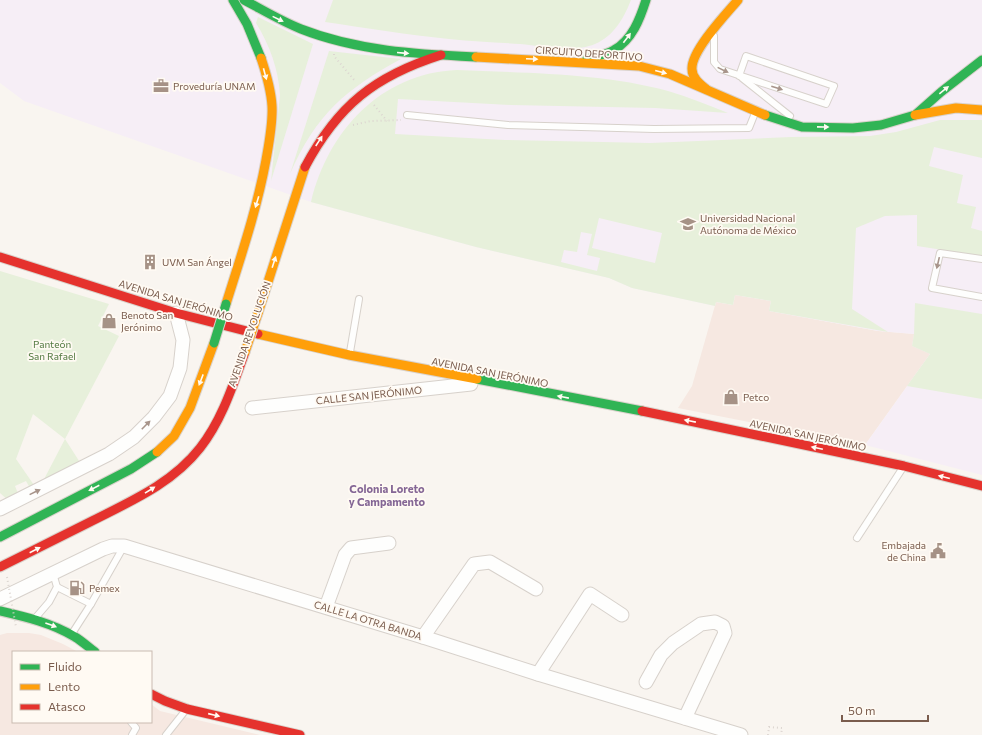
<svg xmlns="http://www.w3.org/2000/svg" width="982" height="735" font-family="Commissioner,sans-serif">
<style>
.commercial{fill:#f6e8e1}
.education{fill:#f6eef6}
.green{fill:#e7f0db;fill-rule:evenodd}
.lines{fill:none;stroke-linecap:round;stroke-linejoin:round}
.lane-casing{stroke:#d7d1cb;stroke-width:8}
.street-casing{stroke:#d7d1cb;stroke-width:15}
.fast-casing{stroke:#d9d2cb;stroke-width:11}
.slow-casing{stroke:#d9d2cb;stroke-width:11}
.jam-casing{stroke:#d9d2cb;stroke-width:11}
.path{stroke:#dcd5d0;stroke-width:2;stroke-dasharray:1 3;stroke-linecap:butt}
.lane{stroke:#fefefd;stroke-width:6}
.street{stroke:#fefefd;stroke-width:13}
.fast{stroke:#30b455;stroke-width:9}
.slow{stroke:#ff9f0a;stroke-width:9}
.jam{stroke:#e5322d;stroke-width:9}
.fast-bridge-casing{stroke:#dad1cc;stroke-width:11;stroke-linecap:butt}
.slow-bridge-casing{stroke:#dad1cc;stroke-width:11;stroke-linecap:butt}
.path-bridge{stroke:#dcd5d0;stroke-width:2;stroke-dasharray:1 3;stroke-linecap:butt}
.fast-bridge{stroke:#30b455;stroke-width:9}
.slow-bridge{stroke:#ff9f0a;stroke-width:9}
.oneway{fill:#fffaf3}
.oneway2{fill:#a8958b}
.labels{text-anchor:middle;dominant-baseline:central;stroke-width:3.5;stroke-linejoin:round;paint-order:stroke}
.street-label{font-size:10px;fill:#7a5c4d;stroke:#fffaf3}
.poi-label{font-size:10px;fill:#7a5c4d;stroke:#fffaf3;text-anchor:start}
.park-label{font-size:10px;fill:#537a41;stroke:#fffaf3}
.neighbourhood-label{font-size:11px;font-weight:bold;fill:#846695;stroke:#fffaf3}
</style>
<rect width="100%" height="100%" fill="#f9f5f0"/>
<g class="commercial">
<path d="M735 295 771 301 769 311 878 331 914 334 930 354 865 445 678 408 692 386 716 302 733 305Z"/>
<path d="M7 633H29L41 635 63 644 78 652H13V722H151V704L160 711 260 735H0V635Z"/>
</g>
<path class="education" d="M0 0H982V475L865 445 930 354 912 346 914 334 878 331 769 311 771 301 735 295 733 305 716 302 715 306 632 288 609 278 476 247 311 202 24 101 0 83Z"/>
<g class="green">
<path d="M333 0H631C624 18 614 36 595 44 574 53 542 46 520 44 496 42 473 42 449 39 408 35 367 28 325 22Z"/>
<path d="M258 17 313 44 271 181 280 95C278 68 270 46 256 23Z"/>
<path d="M329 51 401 59C346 89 316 114 290 174Z"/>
<path d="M457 70C524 73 603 73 668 91 688 97 708 105 728 113L655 108 511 105 398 99 395 134 505 140 650 143 791 137 870 136 896 132 940 120H982V158L934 147 929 166 963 175 957 203 976 207 971 228 982 231V256L917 246V215L885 216 856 228 852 309 888 332 769 311 771 301 735 295 733 305 716 302 715 306 632 288 609 278 476 247 311 202C328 131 381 73 457 70ZM599 218 662 233 655 263 592 248ZM581 232 592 234 587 255 600 258 597 271 561 262 564 250 577 252Z"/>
<path d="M0 271 109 304 98 326 119 336 65 439 81 464 41 485 65 439 33 414 16 459 36 488 31 490 26 481 15 486 19 496 9 501 0 493Z"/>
<path d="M915 303 982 314V399L907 386 930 354 912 346 914 334Z"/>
</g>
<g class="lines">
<defs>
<g id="lane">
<path d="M714 36V62L720 69 826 104 834 86 746 56 739 76"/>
<path d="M742 78 790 116"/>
<path d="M407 115 508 125 654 129 749 128 755 113"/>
<path d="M982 259 940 253 932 288 982 297"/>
<path d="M350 352 359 299"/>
<path d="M857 538 902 469"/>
<path d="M57 587 91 604 124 546"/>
<path d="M37 616 49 602 57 587 53 573"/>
<path d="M73 632 91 604"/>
<path d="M131 722 136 728 132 735"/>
<path d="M166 735 185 711"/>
</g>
<g id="street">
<path d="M252 408 471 384"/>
<path d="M0 509 109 454 134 437 154 417 170 396 180 368 183 340 176 313"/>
<path d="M0 599 103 549 112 546H124L423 637 538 674 741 735"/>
<path d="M326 607 345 555 351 548 389 543"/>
<path d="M423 637 474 564 490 562 536 589"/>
<path d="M538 674 590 594 622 615"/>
<path d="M646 682 661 655 673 643 701 624 715 622 723 626 725 633 685 718"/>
</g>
<g id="fast">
<path d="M233 0 247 24 261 58"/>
<path d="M244 0C263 10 281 21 301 29 357 51 417 54 476 57"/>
<path d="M587 59C596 56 606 55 614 50 632 40 640 19 646 0"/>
<path d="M765 115 802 127 853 128 881 125 915 115 941 92 982 60"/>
<path d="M477 379 642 411"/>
<path d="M0 537 131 469 157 452"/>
<path d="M0 611C26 617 52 623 75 637 82 641 88 647 95 652"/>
</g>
<g id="slow">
<path d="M476 57 639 66 670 74 765 115"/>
<path d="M706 89C700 84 692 78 692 69 691 51 726 14 738 0"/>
<path d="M915 115 956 108 982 110"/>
<path d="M226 304C241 256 257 209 266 160 269 143 273 123 272 106 271 89 266 73 261 58"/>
<path d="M258 313 305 167"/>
<path d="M258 334 349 355 477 379"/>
<path d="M157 452 174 436 190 408 214 343"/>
</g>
<g id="jam">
<path d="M305 167C338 105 375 76 441 55"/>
<path d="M0 257 176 313 258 334"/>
<path d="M642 411 904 466 982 486"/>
<path d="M0 567C30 552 60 537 90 522 129 502 172 484 200 448 222 420 233 385 245 352"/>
<path d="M151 694 165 701 187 709 300 735"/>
</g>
</defs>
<use href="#lane" class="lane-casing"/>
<use href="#street" class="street-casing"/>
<use href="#fast" class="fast-casing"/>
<use href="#slow" class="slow-casing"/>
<use href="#jam" class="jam-casing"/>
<g class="path">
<path d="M334 54V56L355 81"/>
<path d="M374 105 387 121"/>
<path d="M353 125 371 121 401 120"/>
<path d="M768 735 769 727 782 728 781 735"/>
</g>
<use href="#lane" class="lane"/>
<use href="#street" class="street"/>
<use href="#fast" class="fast"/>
<use href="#slow" class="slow"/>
<use href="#jam" class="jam"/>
<defs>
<path id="fast-bridge" d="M214 343 226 304"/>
<path id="slow-bridge" d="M245 352 258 313"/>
</defs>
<use href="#fast-bridge" class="fast-bridge-casing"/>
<use href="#slow-bridge" class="slow-bridge-casing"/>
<path class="path-bridge" d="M7 577 16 627"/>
<use href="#fast-bridge" class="fast-bridge"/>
<use href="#slow-bridge" class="slow-bridge"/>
</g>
<defs><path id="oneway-solid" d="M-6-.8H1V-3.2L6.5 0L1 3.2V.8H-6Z"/></defs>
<g class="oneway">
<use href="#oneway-solid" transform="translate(278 19) rotate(26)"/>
<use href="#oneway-solid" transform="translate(627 38) rotate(-53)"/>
<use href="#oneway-solid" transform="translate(403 53) rotate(5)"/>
<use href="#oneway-solid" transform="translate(532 59) rotate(3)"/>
<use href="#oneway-solid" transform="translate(661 72) rotate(15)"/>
<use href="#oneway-solid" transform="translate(265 74) rotate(75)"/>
<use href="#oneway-solid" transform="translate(944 90) rotate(-39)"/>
<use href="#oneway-solid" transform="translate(823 127) rotate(1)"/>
<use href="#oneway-solid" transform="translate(319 141) rotate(-57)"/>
<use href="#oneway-solid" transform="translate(257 202) rotate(107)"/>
<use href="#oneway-solid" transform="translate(274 262) rotate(-72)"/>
<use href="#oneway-solid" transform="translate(201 380) rotate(111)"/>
<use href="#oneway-solid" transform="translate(563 397) rotate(-169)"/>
<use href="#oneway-solid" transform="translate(690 421) rotate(-169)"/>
<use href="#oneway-solid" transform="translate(817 448) rotate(-168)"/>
<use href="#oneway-solid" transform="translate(944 477) rotate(-166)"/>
<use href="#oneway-solid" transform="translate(94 488) rotate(153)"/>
<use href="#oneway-solid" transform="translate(150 490) rotate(-32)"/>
<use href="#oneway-solid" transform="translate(35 550) rotate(-27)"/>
<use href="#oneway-solid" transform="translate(51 625) rotate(20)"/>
<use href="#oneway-solid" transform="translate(214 715) rotate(13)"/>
</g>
<g class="oneway2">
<use href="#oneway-solid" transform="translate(723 70) rotate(26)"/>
<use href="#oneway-solid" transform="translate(777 88) rotate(18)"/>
<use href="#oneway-solid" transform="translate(938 263) rotate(103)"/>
<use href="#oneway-solid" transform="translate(146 425) rotate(-45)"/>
<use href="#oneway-solid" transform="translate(35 492) rotate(-26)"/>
</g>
<defs>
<symbol id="office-bare" viewBox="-9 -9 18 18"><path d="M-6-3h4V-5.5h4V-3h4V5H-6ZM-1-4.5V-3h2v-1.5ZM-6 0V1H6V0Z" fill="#a69286" stroke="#fffaf3" stroke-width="2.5" paint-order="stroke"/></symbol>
<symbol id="university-bare" viewBox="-9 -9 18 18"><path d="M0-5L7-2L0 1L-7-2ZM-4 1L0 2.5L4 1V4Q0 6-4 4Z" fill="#a69286" stroke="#fffaf3" stroke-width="2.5" paint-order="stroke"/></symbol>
<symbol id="building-bare" viewBox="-9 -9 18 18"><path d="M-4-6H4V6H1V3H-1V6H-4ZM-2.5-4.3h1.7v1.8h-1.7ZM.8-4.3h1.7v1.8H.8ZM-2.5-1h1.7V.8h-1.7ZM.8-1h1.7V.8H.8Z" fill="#a69286" stroke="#fffaf3" stroke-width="2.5" paint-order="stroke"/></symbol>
<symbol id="shop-bare" viewBox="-9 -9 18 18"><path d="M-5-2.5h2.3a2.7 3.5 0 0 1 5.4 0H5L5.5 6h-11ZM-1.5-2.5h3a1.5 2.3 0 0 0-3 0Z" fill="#a69286" stroke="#fffaf3" stroke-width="2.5" paint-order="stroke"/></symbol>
<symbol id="civic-bare" viewBox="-9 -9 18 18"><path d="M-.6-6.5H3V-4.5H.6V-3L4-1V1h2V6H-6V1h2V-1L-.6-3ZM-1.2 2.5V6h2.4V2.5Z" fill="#a69286" stroke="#fffaf3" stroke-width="2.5" paint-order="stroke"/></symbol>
<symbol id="fuel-bare" viewBox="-9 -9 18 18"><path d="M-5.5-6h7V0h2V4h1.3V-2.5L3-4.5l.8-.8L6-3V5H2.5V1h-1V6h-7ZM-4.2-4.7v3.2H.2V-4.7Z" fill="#a69286" stroke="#fffaf3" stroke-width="2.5" paint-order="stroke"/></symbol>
</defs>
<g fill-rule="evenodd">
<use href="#office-bare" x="150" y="75" width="22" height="22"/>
<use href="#university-bare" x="677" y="213" width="22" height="22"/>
<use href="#building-bare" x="139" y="251" width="22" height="22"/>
<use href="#shop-bare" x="98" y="310" width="22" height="22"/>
<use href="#shop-bare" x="720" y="386" width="22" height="22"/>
<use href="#civic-bare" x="927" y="540" width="22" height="22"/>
<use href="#fuel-bare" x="66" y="577" width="22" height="22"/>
</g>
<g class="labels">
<g class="street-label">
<text transform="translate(589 53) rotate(4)">CIRCUITO DEPORTIVO</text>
<text transform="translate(176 300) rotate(17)">AVENIDA SAN JERÓNIMO</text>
<text transform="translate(249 334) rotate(-71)">AVENIDA REVOLUCIÓN</text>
<text transform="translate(490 372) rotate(11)">AVENIDA SAN JERÓNIMO</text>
<text transform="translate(369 395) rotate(-6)">CALLE SAN JERÓNIMO</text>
<text transform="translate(808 435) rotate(12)">AVENIDA SAN JERÓNIMO</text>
<text transform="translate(368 620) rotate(17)">CALLE LA OTRA BANDA</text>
</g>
<g class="poi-label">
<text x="173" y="86">Proveduría UNAM</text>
<text x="700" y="218">Universidad Nacional<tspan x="700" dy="12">Autónoma de México</tspan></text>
<text x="162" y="262">UVM San Ángel</text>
<text x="121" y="315">Benoto San<tspan x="121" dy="12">Jerónimo</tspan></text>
<text x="743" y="397">Petco</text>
<text x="926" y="545" text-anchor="end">Embajada<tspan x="926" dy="12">de China</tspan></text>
<text x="89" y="588">Pemex</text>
</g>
<g class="park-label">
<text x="52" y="344">Panteón<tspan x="52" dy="12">San Rafael</tspan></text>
</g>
<g class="neighbourhood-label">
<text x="387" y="488">Colonia Loreto<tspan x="387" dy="13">y Campamento</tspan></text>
</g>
</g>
<rect x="12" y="651" width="140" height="72" fill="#fffaf3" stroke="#cabbb1"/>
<rect x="20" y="664" width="20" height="6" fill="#30b455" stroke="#cabbb1"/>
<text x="48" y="671" font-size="12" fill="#7a5c4d">Fluido</text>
<rect x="20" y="684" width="20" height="6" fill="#ff9f0a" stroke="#cabbb1"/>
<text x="48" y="691" font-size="12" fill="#7a5c4d">Lento</text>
<rect x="20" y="704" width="20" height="6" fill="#e5322d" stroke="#cabbb1"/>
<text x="48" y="711" font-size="12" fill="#7a5c4d">Atasco</text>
<path d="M842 715v6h86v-6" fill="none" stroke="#7a5c4d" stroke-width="2"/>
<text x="848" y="715" font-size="12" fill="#7a5c4d" stroke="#fffaf3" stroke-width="3" paint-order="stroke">50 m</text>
</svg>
